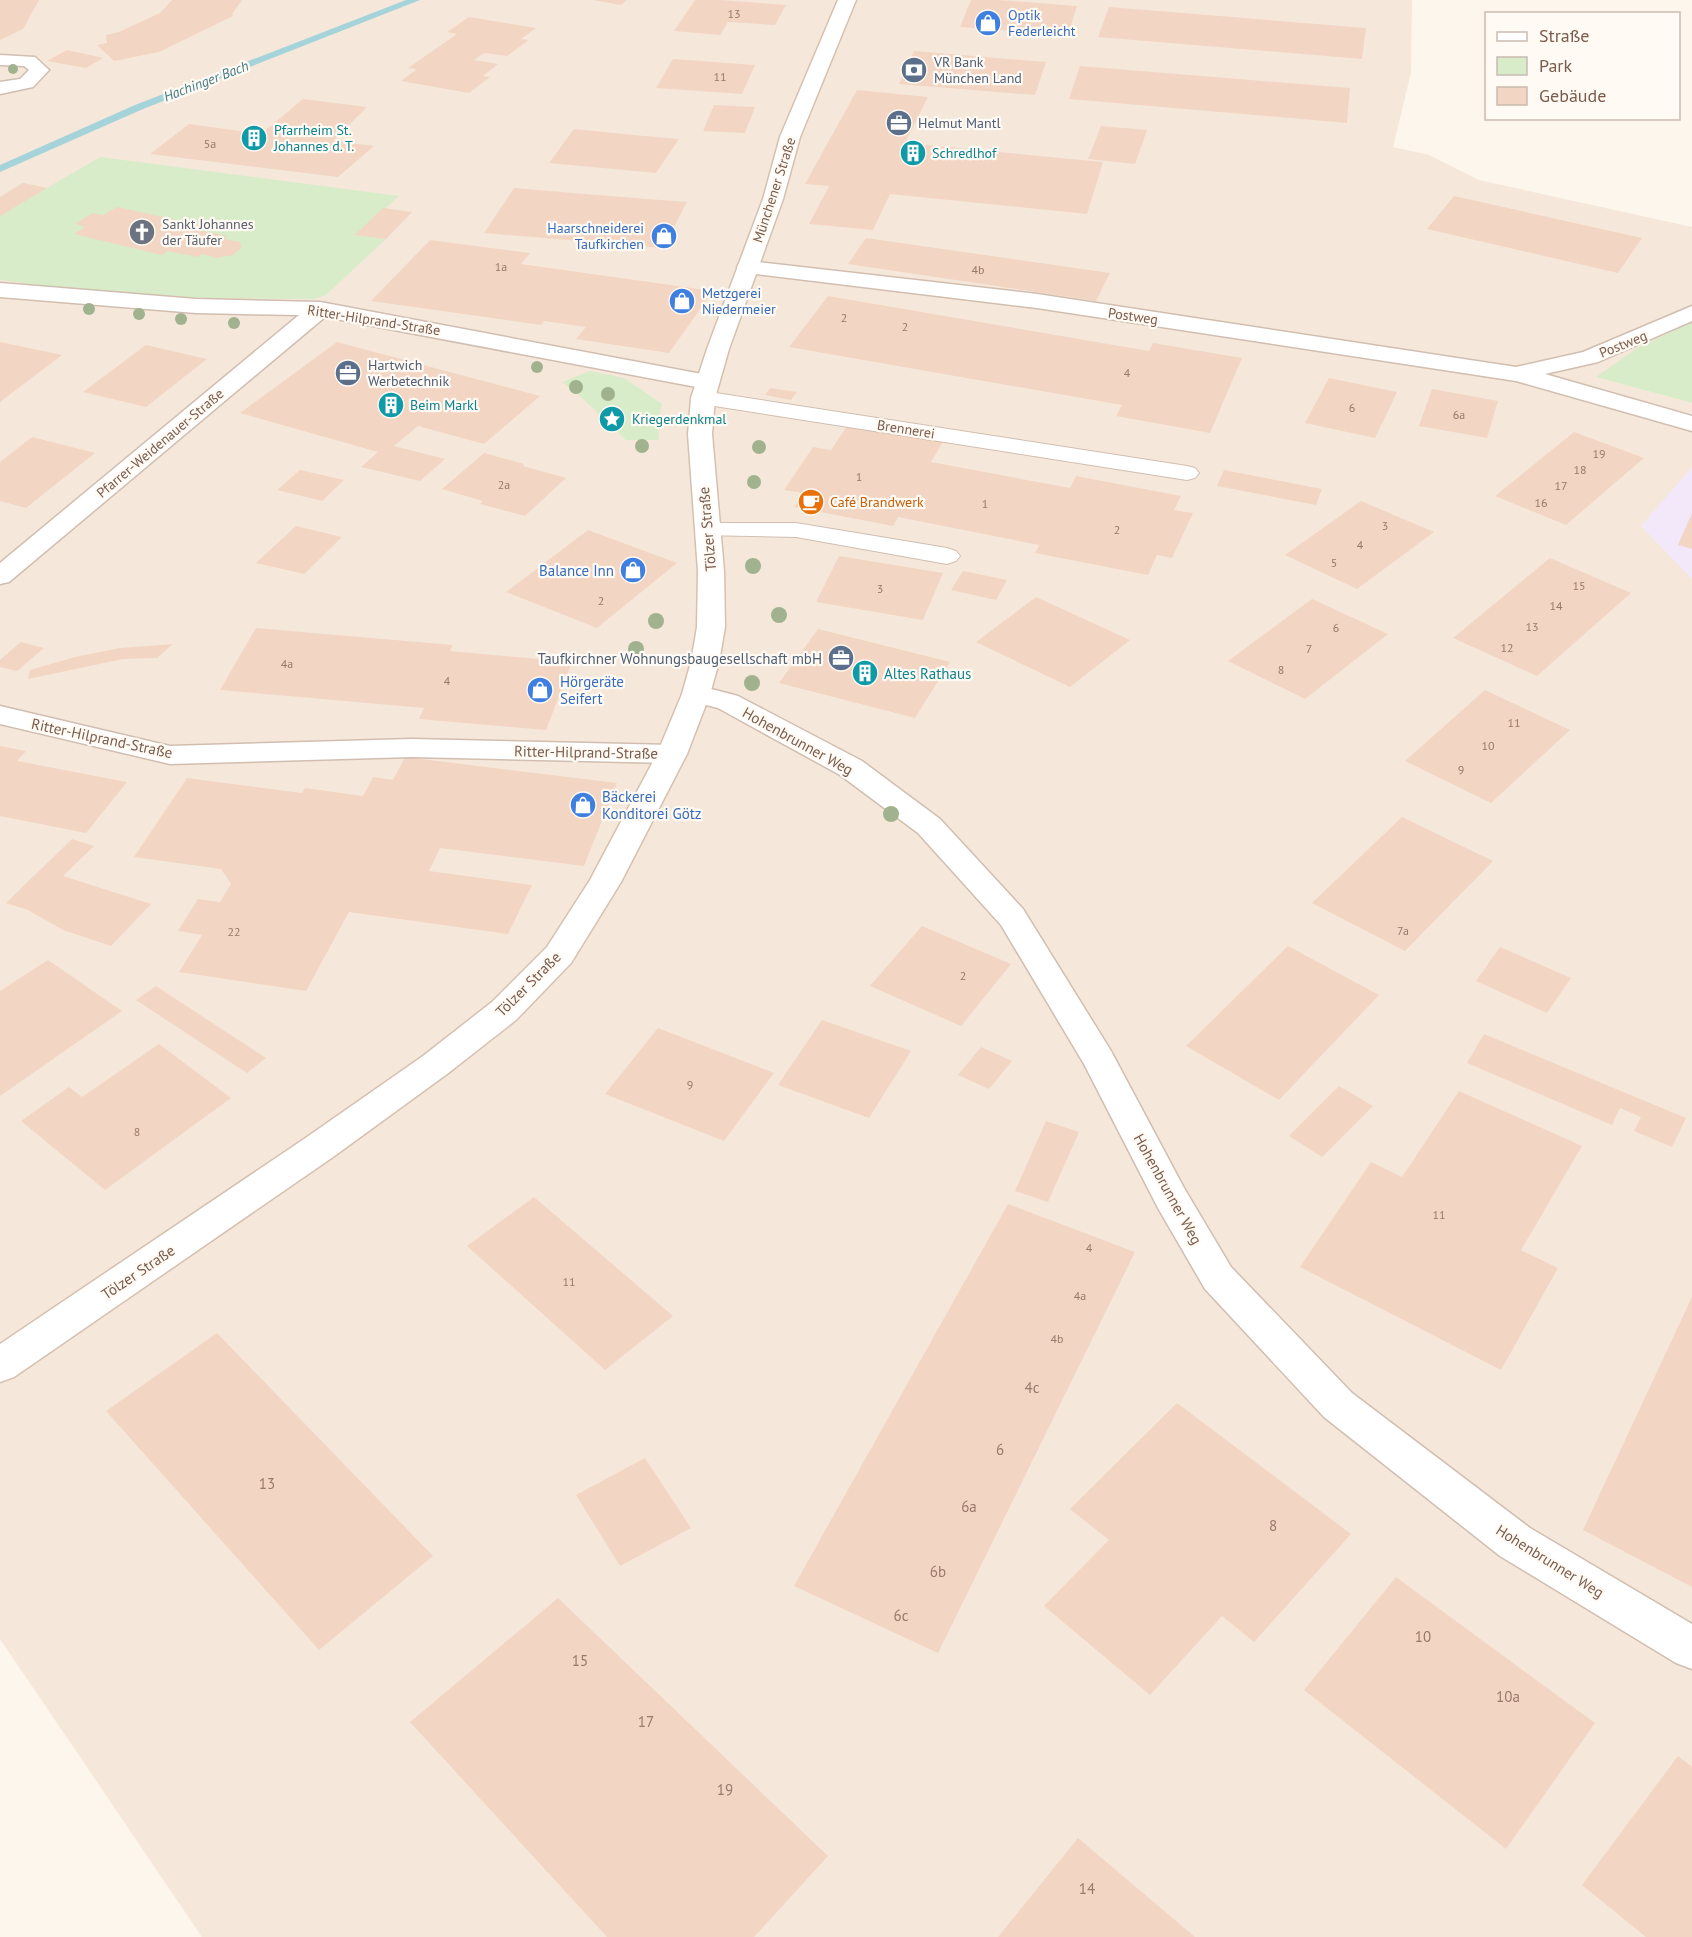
<svg xmlns="http://www.w3.org/2000/svg" width="1692" height="1937" font-family="'PT Sans',sans-serif">
<style>
.residential{fill:#f5e8da}
.education{fill:#f3e8fa}
.green{fill:#d8ecc9}
.lines{fill:none;stroke-linecap:round;stroke-linejoin:round}
.stream{fill:#a5d3da;fill-rule:evenodd}
.building{fill:#f3d5c3}
.service-casing{stroke:#d1beb0;stroke-width:2}
.minor-casing{stroke:#d1beb0;stroke-width:3}
.secondary-casing{stroke:#d6c0b0;stroke-width:3}
.service{fill:#fff;fill-rule:evenodd}
.minor{fill:#fff;fill-rule:evenodd}
.secondary{fill:#fff;fill-rule:evenodd}
.tree{fill:#a0b28e}
.labels{text-anchor:middle;dominant-baseline:central;stroke-width:4.5;stroke-linejoin:round;paint-order:stroke}
.number-label{font-size:12px;fill:#987a6a}
.far-shop-label{font-size:14px;fill:#366cbe;stroke:#fffaf3;text-anchor:start}
.far-service-label{font-size:14px;fill:#4e5e75;stroke:#fffaf3;text-anchor:start}
.far-water-label{font-size:14px;font-style:italic;fill:#437c86;stroke:#fffaf3}
.far-culture-label{font-size:14px;fill:#0d838f;stroke:#fffaf3;text-anchor:start}
.far-street-label{font-size:14px;fill:#7a5c4d;stroke:#fffaf3}
.far-worship-label{font-size:14px;fill:#5b616d;stroke:#fffaf3;text-anchor:start}
.far-food-label{font-size:14px;fill:#c56008;stroke:#fffaf3;text-anchor:start}
.street-label{font-size:15px;fill:#7a5c4d;stroke:#fffaf3}
.shop-label{font-size:15px;fill:#366cbe;stroke:#fffaf3;text-anchor:start}
.service-label{font-size:15px;fill:#4e5e75;stroke:#fffaf3;text-anchor:end}
.culture-label{font-size:15px;fill:#0d838f;stroke:#fffaf3;text-anchor:start}
.near-number-label{font-size:15px;fill:#987a6a}
</style>
<rect width="100%" height="100%" fill="#fdf6ec"/>
<path class="residential" d="M0 0H1412L1411 73 1393 147 1429 155 1479 180 1692 227V322L1675 328 1597 377 1692 403V1937H202L0 1639Z"/>
<path class="education" d="M1692 467V579L1641 526Z"/>
<g class="green">
<path d="M100 157 399 196 356 235 386 239 326 295 314 299 205 298 102 293 0 280V197L23 183 47 188Z"/>
<path d="M1692 322V403L1596 377 1637 348Z"/>
<path d="M590 371 624 378 662 404 658 421 659 440H626L579 395 562 382Z"/>
</g>
<g class="lines">
<path class="stream" d="M406 0H420L143 109 0 172V165L135 105Z"/>
</g>
<g class="building">
<path d="M0 0H39L23 29 0 40Z"/>
<path d="M172 0H242L232 14 233 16 159 52 114 61 97 45 107 43 106 35 119 32 160 13Z"/>
<path d="M593 0H627L621 5Z"/>
<path d="M695 0H721L786 5 775 25 728 22 720 35 674 31Z"/>
<path d="M971 0H998L1077 6 1068 35 960 27Z"/>
<path d="M1109 7 1366 28 1362 59 1098 37Z"/>
<path d="M469 17 536 28 521 39 529 40 507 56 484 53 474 60 498 64 483 76 490 77 469 93 401 81 417 69 408 68 457 34 447 32Z"/>
<path d="M67 50 103 58 86 68 47 61Z"/>
<path d="M914 51 1046 62 1035 95 899 84Z"/>
<path d="M673 59 755 65 742 94 656 88Z"/>
<path d="M1080 66 1350 88 1347 123 1069 99Z"/>
<path d="M857 90 928 97 905 143 1103 162 1087 214 890 194 873 230 809 224 829 186 805 184Z"/>
<path d="M303 99 367 107 333 141 374 146 338 177 150 154 189 124 261 134Z"/>
<path d="M714 105 755 107 745 133 703 131Z"/>
<path d="M1101 126 1147 130 1135 164 1088 159Z"/>
<path d="M574 129 644 136 679 139 656 173 549 163Z"/>
<path d="M23 183 47 188 0 216V197Z"/>
<path d="M514 188 597 195 687 202 663 248 484 233Z"/>
<path d="M1454 196 1642 238 1618 273 1427 229Z"/>
<path d="M117 207 204 226 197 230 227 236 224 239 240 242 241 248 233 255 217 258 202 254 198 257 168 251 162 255 74 234 85 227 75 224 93 213 103 215Z"/>
<path d="M383 208 412 212 386 239 355 235Z"/>
<path d="M866 238 1110 273 1096 301 848 264Z"/>
<path d="M430 240 530 253 521 264 713 291 669 353 576 339 586 327 544 321 541 325 371 301Z"/>
<path d="M828 296 1149 351 1153 343 1242 358 1210 433 1116 416 1122 405 789 347Z"/>
<path d="M0 342 24 347 62 355 0 402Z"/>
<path d="M337 342 540 396 484 444 418 426 394 446 445 459 420 481 361 467 378 452 240 413Z"/>
<path d="M146 345 207 359 146 407 83 392Z"/>
<path d="M1329 378 1397 392 1375 438 1305 423Z"/>
<path d="M770 388 797 392 791 400 765 395Z"/>
<path d="M1432 389 1498 401 1487 438 1419 426Z"/>
<path d="M848 425 943 442 931 462 1070 488 1076 476 1181 496 1174 510 1193 513 1172 558 1157 555 1148 575 1035 553 1039 545 898 517 893 526 794 507 804 493 784 490 813 447 831 450Z"/>
<path d="M1574 432 1644 458 1566 525 1495 496Z"/>
<path d="M32 437 95 453 26 508 0 501V462Z"/>
<path d="M484 453 524 464 523 466 566 478 525 516 480 504 483 501 442 489Z"/>
<path d="M300 470 344 480 322 501 277 490Z"/>
<path d="M1224 470 1322 489 1316 505 1217 486Z"/>
<path d="M1361 501 1434 532 1357 589 1285 555Z"/>
<path d="M1692 513V549L1678 545Z"/>
<path d="M296 526 342 537 304 574 256 563Z"/>
<path d="M588 530 677 563 597 628 506 592Z"/>
<path d="M839 556 943 573 923 620 816 602Z"/>
<path d="M1550 558 1631 593 1537 676 1453 638Z"/>
<path d="M963 571 1007 580 996 600 951 590Z"/>
<path d="M1036 597 1130 640 1070 687 976 642Z"/>
<path d="M1312 599 1388 634 1305 699 1228 661Z"/>
<path d="M256 628 453 645 450 651 572 662 546 730 419 719 424 708 220 690Z"/>
<path d="M818 629 950 662 915 718 779 683Z"/>
<path d="M21 642 44 648 17 671 0 667V660Z"/>
<path d="M173 644 157 658 123 659 28 679 30 670 75 657 120 648Z"/>
<path d="M1485 690 1570 730 1491 803 1405 761Z"/>
<path d="M0 746 26 751 17 761 127 782 86 833 0 816Z"/>
<path d="M405 757 617 783 584 866 440 848 429 871 532 885 508 934 349 912 306 991 179 972 202 935 178 931 198 899 220 902 231 884 221 869 134 857 187 778 302 793 305 788 363 796 373 777 393 780Z"/>
<path d="M1402 817 1493 861 1405 951 1312 903Z"/>
<path d="M72 839 94 846 63 876 151 904 111 946 63 930 28 910 6 903Z"/>
<path d="M922 926 1011 964 961 1026 870 986Z"/>
<path d="M1288 946 1379 995 1279 1100 1186 1046Z"/>
<path d="M1500 947 1571 978 1547 1013 1476 981Z"/>
<path d="M48 960 122 1011 0 1096V991Z"/>
<path d="M156 986 266 1058 247 1073 136 1000Z"/>
<path d="M822 1020 911 1051 869 1118 778 1085Z"/>
<path d="M658 1028 774 1073 724 1141 605 1094Z"/>
<path d="M1484 1034 1686 1118 1672 1147 1634 1131 1641 1117 1620 1108 1612 1125 1467 1063Z"/>
<path d="M159 1044 231 1098 105 1190 21 1121 69 1087 82 1097Z"/>
<path d="M981 1047 1012 1061 989 1089 958 1075Z"/>
<path d="M1339 1086 1373 1106 1322 1157 1289 1136Z"/>
<path d="M1459 1091 1582 1146 1521 1250 1558 1268 1501 1370 1300 1267 1371 1162 1402 1177Z"/>
<path d="M1046 1121 1079 1132 1048 1202 1015 1191Z"/>
<path d="M534 1197 673 1316 605 1370 467 1246Z"/>
<path d="M1008 1204 1135 1252 938 1653 794 1586Z"/>
<path d="M1692 1297V1587L1583 1530Z"/>
<path d="M217 1333 433 1556 319 1650 106 1411Z"/>
<path d="M1177 1403 1351 1534 1254 1642 1222 1616 1150 1695 1044 1606 1109 1540 1070 1509Z"/>
<path d="M645 1458 691 1528 620 1566 576 1495Z"/>
<path d="M1396 1577 1595 1723 1506 1849 1304 1690Z"/>
<path d="M558 1598 828 1856 754 1937H607L410 1722Z"/>
<path d="M1678 1756 1692 1767V1937H1646L1582 1885Z"/>
<path d="M1078 1838 1195 1937H998Z"/>
</g>
<g class="lines">
<defs>
<g id="service">
<path d="M703 391 1187 466 1195 468 1199 473 1195 478 1187 480 695 403 692 398 695 393Z"/>
<path d="M707 523H796L947 548 956 551 960 556 956 561 947 564 796 537 698 535 695 530 698 525Z"/>
</g>
<g id="minor">
<path d="M0 55 35 57 49 70 33 87 0 94V82L20 79 29 70 24 66 0 65Z"/>
<path d="M748 261 1037 294 1516 367 1583 352 1692 306V321L1598 362 1545 374 1692 416V431L1516 381 1037 308 740 272 737 267 740 262Z"/>
<path d="M0 283 196 299 320 302 707 375 715 377 719 382 715 387 707 389 325 317 9 582 0 584V563L299 315 196 313 0 297Z"/>
<path d="M696 685 738 696 862 761 940 819 1023 909 1111 1051 1184 1188 1231 1267 1352 1393 1530 1528 1692 1624V1669L1676 1663 1500 1556 1324 1417 1205 1289 1158 1208 1084 1064 1001 925 918 833 840 775 718 708 686 700 682 694 686 688Z"/>
<path d="M0 706 170 746 412 739 672 745 682 747 687 754 682 761 672 763 412 757 170 764 0 724Z"/>
</g>
<path id="secondary" d="M838 0H856L800 137 783 199 729 349 715 398 712 434 724 571 725 627 719 662 710 694 687 754 621 882 571 963 516 1020 447 1074 333 1157 14 1377 0 1382V1344L307 1137 423 1056 492 1002 547 947 590 880 657 754 682 694 691 662 697 627 698 571 688 434 691 398 707 349 763 199 780 137Z"/>
</defs>
<use href="#service" class="service-casing"/>
<use href="#minor" class="minor-casing"/>
<use href="#secondary" class="secondary-casing"/>
<use href="#service" class="service"/>
<use href="#minor" class="minor"/>
<use href="#secondary" class="secondary"/>
</g>
<g class="tree">
<circle cx="13" cy="69" r="5"/>
<circle cx="89" cy="309" r="6"/>
<circle cx="139" cy="314" r="6"/>
<circle cx="181" cy="319" r="6"/>
<circle cx="234" cy="323" r="6"/>
<circle cx="537" cy="367" r="6"/>
<circle cx="576" cy="387" r="7"/>
<circle cx="608" cy="394" r="7"/>
<circle cx="642" cy="446" r="7"/>
<circle cx="759" cy="447" r="7"/>
<circle cx="754" cy="482" r="7"/>
<circle cx="753" cy="566" r="8"/>
<circle cx="779" cy="615" r="8"/>
<circle cx="656" cy="621" r="8"/>
<circle cx="636" cy="649" r="8"/>
<circle cx="752" cy="683" r="8"/>
<circle cx="891" cy="814" r="8"/>
</g>
<defs>
<symbol id="shop-disc" viewBox="-11 -11 22 22"><circle r="9.5" fill="#3f7fe0" stroke="#fffaf3"/><path d="M-5-2.5h2.3a2.7 3.5 0 0 1 5.4 0H5L5.5 6h-11ZM-1.5-2.5h3a1.5 2.3 0 0 0-3 0Z" fill="#fff"/></symbol>
<symbol id="bank-disc" viewBox="-11 -11 22 22"><circle r="9.5" fill="#5c6f8a" stroke="#fffaf3"/><path d="M-6-4H6V4H-6ZM0-2.3a2.3 2.3 0 1 0 0 4.6a2.3 2.3 0 1 0 0-4.6Z" fill="#fff"/></symbol>
<symbol id="office-disc" viewBox="-11 -11 22 22"><circle r="9.5" fill="#5c6f8a" stroke="#fffaf3"/><path d="M-6-3h4V-5.5h4V-3h4V5H-6ZM-1-4.5V-3h2v-1.5ZM-6 0V1H6V0Z" fill="#fff"/></symbol>
<symbol id="building-disc" viewBox="-11 -11 22 22"><circle r="9.5" fill="#0f9aa8" stroke="#fffaf3"/><path d="M-4-6H4V6H1V3H-1V6H-4ZM-2.5-4.3h1.7v1.8h-1.7ZM.8-4.3h1.7v1.8H.8ZM-2.5-1h1.7V.8h-1.7ZM.8-1h1.7V.8H.8Z" fill="#fff"/></symbol>
<symbol id="church-disc" viewBox="-11 -11 22 22"><circle r="9.5" fill="#6b7280" stroke="#fffaf3"/><path d="M-1.2-6h2.4v3.5h3.3v2.4h-3.3V6h-2.4V-.1h-3.3v-2.4h3.3Z" fill="#fff"/></symbol>
<symbol id="sight-disc" viewBox="-11 -11 22 22"><circle r="9.5" fill="#0f9aa8" stroke="#fffaf3"/><path d="M0-6L1.8-2.2L6-1.7L2.9 1.2L3.7 5.4L0 3.3L-3.7 5.4L-2.9 1.2L-6-1.7L-1.8-2.2Z" fill="#fff"/></symbol>
<symbol id="cafe-disc" viewBox="-11 -11 22 22"><circle r="9.5" fill="#e8710a" stroke="#fffaf3"/><path d="M-5.5-4.5H6V0H3Q3 3.5 0 3.5H-2.5Q-5.5 3.5-5.5 0ZM3-3.2v2h1.7v-2ZM-6 4.5H4V6H-6Z" fill="#fff"/></symbol>
</defs>
<g fill-rule="evenodd">
<use href="#shop-disc" x="973" y="8" width="30" height="30"/>
<use href="#bank-disc" x="899" y="55" width="30" height="30"/>
<use href="#office-disc" x="884" y="108" width="30" height="30"/>
<use href="#building-disc" x="239" y="123" width="30" height="30"/>
<use href="#building-disc" x="898" y="138" width="30" height="30"/>
<use href="#church-disc" x="127" y="217" width="30" height="30"/>
<use href="#shop-disc" x="649" y="221" width="30" height="30"/>
<use href="#shop-disc" x="667" y="286" width="30" height="30"/>
<use href="#office-disc" x="333" y="358" width="30" height="30"/>
<use href="#building-disc" x="376" y="390" width="30" height="30"/>
<use href="#sight-disc" x="597" y="404" width="30" height="30"/>
<use href="#cafe-disc" x="796" y="487" width="30" height="30"/>
<use href="#shop-disc" x="618" y="555" width="30" height="30"/>
<use href="#office-disc" x="826" y="643" width="30" height="30"/>
<use href="#building-disc" x="850" y="658" width="30" height="30"/>
<use href="#shop-disc" x="525" y="675" width="30" height="30"/>
<use href="#shop-disc" x="568" y="790" width="30" height="30"/>
</g>
<g class="labels">
<g class="number-label">
<text x="734" y="13">13</text>
<text x="720" y="76">11</text>
<text x="210" y="143">5a</text>
<text x="501" y="266">1a</text>
<text x="978" y="269">4b</text>
<text x="844" y="317">2</text>
<text x="905" y="326">2</text>
<text x="1127" y="372">4</text>
<text x="1352" y="407">6</text>
<text x="1459" y="414">6a</text>
<text x="1599" y="453">19</text>
<text x="1580" y="469">18</text>
<text x="859" y="476">1</text>
<text x="504" y="484">2a</text>
<text x="1561" y="485">17</text>
<text x="1541" y="502">16</text>
<text x="985" y="503">1</text>
<text x="1385" y="525">3</text>
<text x="1117" y="529">2</text>
<text x="1360" y="544">4</text>
<text x="1334" y="562">5</text>
<text x="1579" y="585">15</text>
<text x="880" y="588">3</text>
<text x="601" y="600">2</text>
<text x="1556" y="605">14</text>
<text x="1532" y="626">13</text>
<text x="1336" y="627">6</text>
<text x="1507" y="647">12</text>
<text x="1309" y="648">7</text>
<text x="287" y="663">4a</text>
<text x="1281" y="669">8</text>
<text x="447" y="680">4</text>
<text x="1514" y="722">11</text>
<text x="1488" y="745">10</text>
<text x="1461" y="769">9</text>
<text x="1403" y="930">7a</text>
<text x="234" y="931">22</text>
<text x="963" y="975">2</text>
<text x="690" y="1084">9</text>
<text x="137" y="1131">8</text>
<text x="1439" y="1214">11</text>
<text x="1089" y="1247">4</text>
<text x="569" y="1281">11</text>
<text x="1080" y="1295">4a</text>
<text x="1057" y="1338">4b</text>
</g>
<g class="far-shop-label">
<text x="1008" y="15">Optik<tspan x="1008" dy="16">Federleicht</tspan></text>
<text x="644" y="228" text-anchor="end">Haarschneiderei<tspan x="644" dy="16">Taufkirchen</tspan></text>
<text x="702" y="293">Metzgerei<tspan x="702" dy="16">Niedermeier</tspan></text>
</g>
<g class="far-service-label">
<text x="934" y="62">VR Bank<tspan x="934" dy="16">München Land</tspan></text>
<text x="918" y="123">Helmut Mantl</text>
<text x="368" y="365">Hartwich<tspan x="368" dy="16">Werbetechnik</tspan></text>
</g>
<g class="far-water-label">
<text transform="translate(206 81) rotate(-21)">Hachinger Bach</text>
</g>
<g class="far-culture-label">
<text x="274" y="130">Pfarrheim St.<tspan x="274" dy="16">Johannes d. T.</tspan></text>
<text x="932" y="153">Schredlhof</text>
<text x="410" y="405">Beim Markl</text>
<text x="632" y="419">Kriegerdenkmal</text>
</g>
<g class="far-street-label">
<text transform="translate(774 190) rotate(-72)">Münchener Straße</text>
<text transform="translate(1133 316) rotate(8)">Postweg</text>
<text transform="translate(374 320) rotate(9)">Ritter-Hilprand-Straße</text>
<text transform="translate(1623 344) rotate(-22)">Postweg</text>
<text transform="translate(906 429) rotate(9)">Brennerei</text>
<text transform="translate(160 443) rotate(-40)">Pfarrer-Weidenauer-Straße</text>
</g>
<g class="far-worship-label">
<text x="162" y="224">Sankt Johannes<tspan x="162" dy="16">der Täufer</tspan></text>
</g>
<g class="far-food-label">
<text x="830" y="502">Café Brandwerk</text>
</g>
<g class="street-label">
<text transform="translate(707 529) rotate(-95)">Tölzer Straße</text>
<text transform="translate(102 738) rotate(12)">Ritter-Hilprand-Straße</text>
<text transform="translate(798 741) rotate(29)">Hohenbrunner Weg</text>
<text transform="translate(586 752) rotate(1)">Ritter-Hilprand-Straße</text>
<text transform="translate(528 984) rotate(-45)">Tölzer Straße</text>
<text transform="translate(1168 1189) rotate(61)">Hohenbrunner Weg</text>
<text transform="translate(138 1272) rotate(-34)">Tölzer Straße</text>
<text transform="translate(1550 1561) rotate(32)">Hohenbrunner Weg</text>
</g>
<g class="shop-label">
<text x="614" y="570" text-anchor="end">Balance Inn</text>
<text x="560" y="681">Hörgeräte<tspan x="560" dy="17">Seifert</tspan></text>
<text x="602" y="796">Bäckerei<tspan x="602" dy="17">Konditorei Götz</tspan></text>
</g>
<g class="service-label">
<text x="822" y="658">Taufkirchner Wohnungsbaugesellschaft mbH</text>
</g>
<g class="culture-label">
<text x="884" y="673">Altes Rathaus</text>
</g>
<g class="near-number-label">
<text x="1032" y="1387">4c</text>
<text x="1000" y="1449">6</text>
<text x="267" y="1483">13</text>
<text x="969" y="1506">6a</text>
<text x="1273" y="1525">8</text>
<text x="938" y="1571">6b</text>
<text x="901" y="1615">6c</text>
<text x="1423" y="1636">10</text>
<text x="580" y="1660">15</text>
<text x="1508" y="1696">10a</text>
<text x="646" y="1721">17</text>
<text x="725" y="1789">19</text>
<text x="1087" y="1888">14</text>
</g>
</g>
<rect x="1485" y="12" width="195" height="108" fill="#fffaf3" stroke="#cabbb1" stroke-width="1.5"/>
<rect x="1497" y="32" width="30" height="9" fill="#ffffff" stroke="#cabbb1" stroke-width="1.5"/>
<text x="1539" y="42" font-size="18" fill="#7a5c4d">Straße</text>
<rect x="1497" y="57" width="30" height="18" fill="#d8ecc9" stroke="#cabbb1" stroke-width="1.5"/>
<text x="1539" y="72" font-size="18" fill="#7a5c4d">Park</text>
<rect x="1497" y="87" width="30" height="18" fill="#f3d5c3" stroke="#cabbb1" stroke-width="1.5"/>
<text x="1539" y="102" font-size="18" fill="#7a5c4d">Gebäude</text>
</svg>
